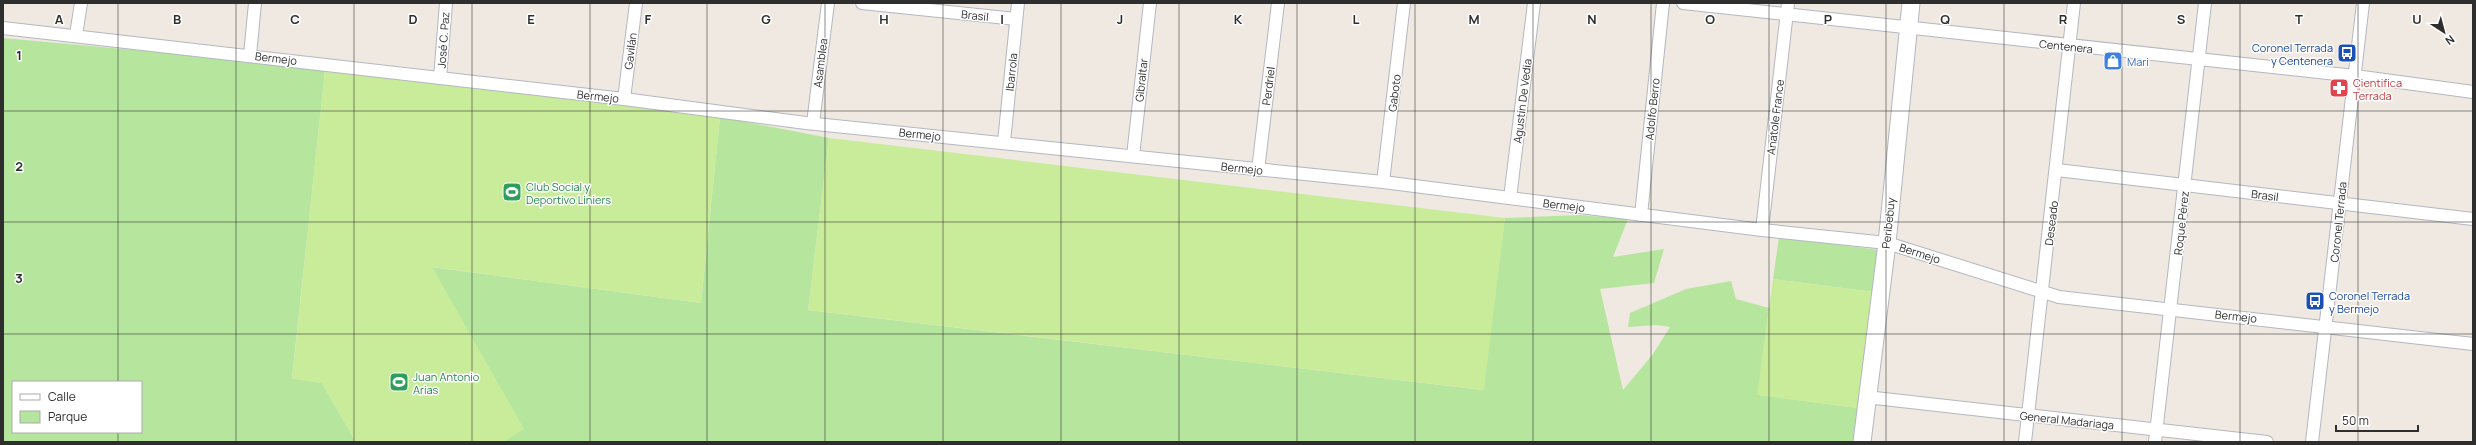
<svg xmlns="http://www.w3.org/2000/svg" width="2476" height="445" font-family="Manrope,sans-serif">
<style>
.green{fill:#b6e59e;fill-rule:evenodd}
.pitch{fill:#c9ec9a}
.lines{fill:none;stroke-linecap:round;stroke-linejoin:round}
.street-casing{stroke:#b4b7c1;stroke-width:14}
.secondary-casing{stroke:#b4b7c1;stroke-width:19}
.street{stroke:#fff;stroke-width:12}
.secondary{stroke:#fff;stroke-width:17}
.grid{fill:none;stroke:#2e2e2e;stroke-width:1;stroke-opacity:0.55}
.labels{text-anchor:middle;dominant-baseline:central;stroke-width:3;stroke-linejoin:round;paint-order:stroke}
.street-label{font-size:11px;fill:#2e2e2e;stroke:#fff}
.transit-label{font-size:11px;fill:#164399;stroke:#fff;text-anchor:end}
.shop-label{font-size:11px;fill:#366cbe;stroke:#fff;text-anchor:start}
.health-label{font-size:11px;fill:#be3a42;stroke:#fff;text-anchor:start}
.leisure-label{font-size:11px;fill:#27864d;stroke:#fff;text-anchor:start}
.grid-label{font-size:13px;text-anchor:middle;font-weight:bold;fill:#2e2e2e;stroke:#fff;stroke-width:3;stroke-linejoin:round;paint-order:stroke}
</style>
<rect width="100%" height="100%" fill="#efe9e1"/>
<g class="green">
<path d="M3 38 178 54 325 71 292 378 322 383 356 442H3ZM13 382H141V432H13Z"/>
<path d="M720 117 829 138 808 310 1483 390 1505 218 1580 215 1628 219 1613 257 1664 249 1654 283 1600 289 1623 390 1653 354 1670 327 1657 325 1628 327 1630 313 1686 289 1731 281 1736 299 1769 308 1758 395 1858 408 1855 442H503L523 429 431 267 701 303Z"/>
<path d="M1779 237 1879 250 1874 292 1773 279Z"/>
</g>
<g class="pitch">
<path d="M325 71 720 117 701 303 432 267 524 429 503 442H356L322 383 292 379Z"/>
<path d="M829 138 1505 218 1484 390 808 310Z"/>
<path d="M1773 279 1874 292 1858 408 1757 395Z"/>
</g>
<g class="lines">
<defs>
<g id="street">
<path d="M862 3 1016 19"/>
<path d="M1683 3 2355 76 2473 92"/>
<path d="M3 28 624 99 806 123 1383 182 1762 230 1887 243 2059 297 2473 344"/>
<path d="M76 35 81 3"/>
<path d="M250 55 255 3"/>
<path d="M440 78 446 3"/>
<path d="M624 99 636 3"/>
<path d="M813 123 828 3"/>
<path d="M1004 142 1018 3"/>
<path d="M1133 156 1150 3"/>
<path d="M1258 170 1278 3"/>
<path d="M2057 170 2473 219"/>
<path d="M1383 182 1404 3"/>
<path d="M1510 198 1534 3"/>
<path d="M1641 215 1663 3"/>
<path d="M1762 230 1788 3"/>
<path d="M1866 397 2267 442"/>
<path d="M2025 442 2074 3"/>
<path d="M2155 442 2205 3"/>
<path d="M2312 442 2363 3"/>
</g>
<path id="secondary" d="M1862 442 1887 243 1911 3"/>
</defs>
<use href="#street" class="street-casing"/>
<use href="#secondary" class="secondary-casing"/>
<use href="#street" class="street"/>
<use href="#secondary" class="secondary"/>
</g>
<path class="grid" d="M118 3V382M236 3V442M354 3V442M472 3V442M590 3V442M707 3V442M825 3V442M943 3V442M1061 3V442M1179 3V442M1297 3V442M1415 3V442M1533 3V442M1651 3V442M1769 3V442M1886 3V442M2004 3V442M2122 3V442M2240 3V442M2358 3V442M3 111H2473M3 222H2473M3 334H2473M118 432V442"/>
<defs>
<symbol id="bus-square" viewBox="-11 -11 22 22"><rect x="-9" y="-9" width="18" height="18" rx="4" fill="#1a4fb4" stroke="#fff"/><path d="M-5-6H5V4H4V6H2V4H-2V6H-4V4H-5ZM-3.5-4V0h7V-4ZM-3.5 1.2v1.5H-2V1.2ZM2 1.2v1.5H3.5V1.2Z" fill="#fff"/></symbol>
<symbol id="shop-square" viewBox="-11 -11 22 22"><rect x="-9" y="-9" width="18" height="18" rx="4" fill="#3f7fe0" stroke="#fff"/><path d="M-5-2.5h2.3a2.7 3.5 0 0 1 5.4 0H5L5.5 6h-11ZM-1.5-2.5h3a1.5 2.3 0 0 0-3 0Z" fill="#fff"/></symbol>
<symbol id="pharmacy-square" viewBox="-11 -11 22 22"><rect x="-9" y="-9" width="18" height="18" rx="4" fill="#e0444e" stroke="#fff"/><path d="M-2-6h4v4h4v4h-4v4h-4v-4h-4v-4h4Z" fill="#fff"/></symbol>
<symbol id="stadium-square" viewBox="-11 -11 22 22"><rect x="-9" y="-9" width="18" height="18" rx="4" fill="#2e9e5b" stroke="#fff"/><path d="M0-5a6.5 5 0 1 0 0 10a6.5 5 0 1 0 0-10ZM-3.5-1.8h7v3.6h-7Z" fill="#fff"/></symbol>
</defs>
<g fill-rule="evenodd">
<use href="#bus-square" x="2336" y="42" width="22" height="22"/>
<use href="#shop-square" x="2102" y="50" width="22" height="22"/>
<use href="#pharmacy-square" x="2328" y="77" width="22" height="22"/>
<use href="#stadium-square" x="501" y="181" width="22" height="22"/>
<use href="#bus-square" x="2304" y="290" width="22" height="22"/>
<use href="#stadium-square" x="388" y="371" width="22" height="22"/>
</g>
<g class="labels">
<g class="street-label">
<text transform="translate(975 15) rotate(6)">Brasil</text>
<text transform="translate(443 40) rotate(-86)">José C. Paz</text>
<text transform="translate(2066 46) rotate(6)">Centenera</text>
<text transform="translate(630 51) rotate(-83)">Gavilán</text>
<text transform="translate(276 58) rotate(7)">Bermejo</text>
<text transform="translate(820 63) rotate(-83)">Asamblea</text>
<text transform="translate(1011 72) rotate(-84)">Ibarrola</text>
<text transform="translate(1141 80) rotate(-84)">Gibraltar</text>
<text transform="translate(1268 86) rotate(-83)">Perdriel</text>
<text transform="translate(1394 93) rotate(-83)">Gaboto</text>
<text transform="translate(598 96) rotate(6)">Bermejo</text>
<text transform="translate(1522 101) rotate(-83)">Agustín De Vedia</text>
<text transform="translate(1652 109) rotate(-84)">Adolfo Berro</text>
<text transform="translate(1775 117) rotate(-83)">Anatole France</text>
<text transform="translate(920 134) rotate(6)">Bermejo</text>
<text transform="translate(1242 168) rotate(6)">Bermejo</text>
<text transform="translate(2265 195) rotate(7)">Brasil</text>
<text transform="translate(1564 205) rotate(7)">Bermejo</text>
<text transform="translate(2338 222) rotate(-84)">Coronel Terrada</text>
<text transform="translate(1888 223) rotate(-84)">Peribebuy</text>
<text transform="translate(2051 223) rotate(-83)">Deseado</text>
<text transform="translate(2181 223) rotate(-84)">Roque Pérez</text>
<text transform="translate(1920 253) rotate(18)">Bermejo</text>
<text transform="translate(2236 316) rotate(6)">Bermejo</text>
<text transform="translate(2067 420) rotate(6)">General Madariaga</text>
</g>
<g class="transit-label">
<text x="2333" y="47">Coronel Terrada<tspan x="2333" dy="13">y Centenera</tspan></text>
<text x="2329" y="295" text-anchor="start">Coronel Terrada<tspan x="2329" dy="13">y Bermejo</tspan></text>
</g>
<g class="shop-label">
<text x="2127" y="61">Mari</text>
</g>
<g class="health-label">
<text x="2353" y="82">Cientifica<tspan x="2353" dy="13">Terrada</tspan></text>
</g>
<g class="leisure-label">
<text x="526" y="186">Club Social y<tspan x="526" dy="13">Deportivo Liniers</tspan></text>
<text x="413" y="376">Juan Antonio<tspan x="413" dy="13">Arias</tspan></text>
</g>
</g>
<g class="grid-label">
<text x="59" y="24">A</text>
<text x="177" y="24">B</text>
<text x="295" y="24">C</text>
<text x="413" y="24">D</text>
<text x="531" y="24">E</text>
<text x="648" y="24">F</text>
<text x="766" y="24">G</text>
<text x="884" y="24">H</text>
<text x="1002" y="24">I</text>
<text x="1120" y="24">J</text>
<text x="1238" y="24">K</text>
<text x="1356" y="24">L</text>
<text x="1474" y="24">M</text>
<text x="1592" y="24">N</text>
<text x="1710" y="24">O</text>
<text x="1828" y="24">P</text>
<text x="1945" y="24">Q</text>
<text x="2063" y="24">R</text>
<text x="2181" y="24">S</text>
<text x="2299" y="24">T</text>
<text x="2417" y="24">U</text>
<text x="19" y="60">1</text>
<text x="19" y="171">2</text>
<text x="19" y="283">3</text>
</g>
<rect width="2476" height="445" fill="none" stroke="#2e2e2e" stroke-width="8"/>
<rect x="12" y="381" width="130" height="52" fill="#ffffff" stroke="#ababab"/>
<rect x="20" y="394" width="20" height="6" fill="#ffffff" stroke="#ababab"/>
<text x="48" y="401" font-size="12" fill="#2e2e2e">Calle</text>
<rect x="20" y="411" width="20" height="12" fill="#b6e59e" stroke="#ababab"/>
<text x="48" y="421" font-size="12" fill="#2e2e2e">Parque</text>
<g transform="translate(2444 32) rotate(144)" stroke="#ffffff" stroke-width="3" paint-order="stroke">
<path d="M0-3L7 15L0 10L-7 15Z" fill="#2e2e2e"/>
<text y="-6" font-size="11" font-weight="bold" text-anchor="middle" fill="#2e2e2e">N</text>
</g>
<path d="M2336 425v6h82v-6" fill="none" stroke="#2e2e2e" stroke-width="2"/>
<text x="2342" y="425" font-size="12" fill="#2e2e2e" stroke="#ffffff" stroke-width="3" paint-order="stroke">50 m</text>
</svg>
